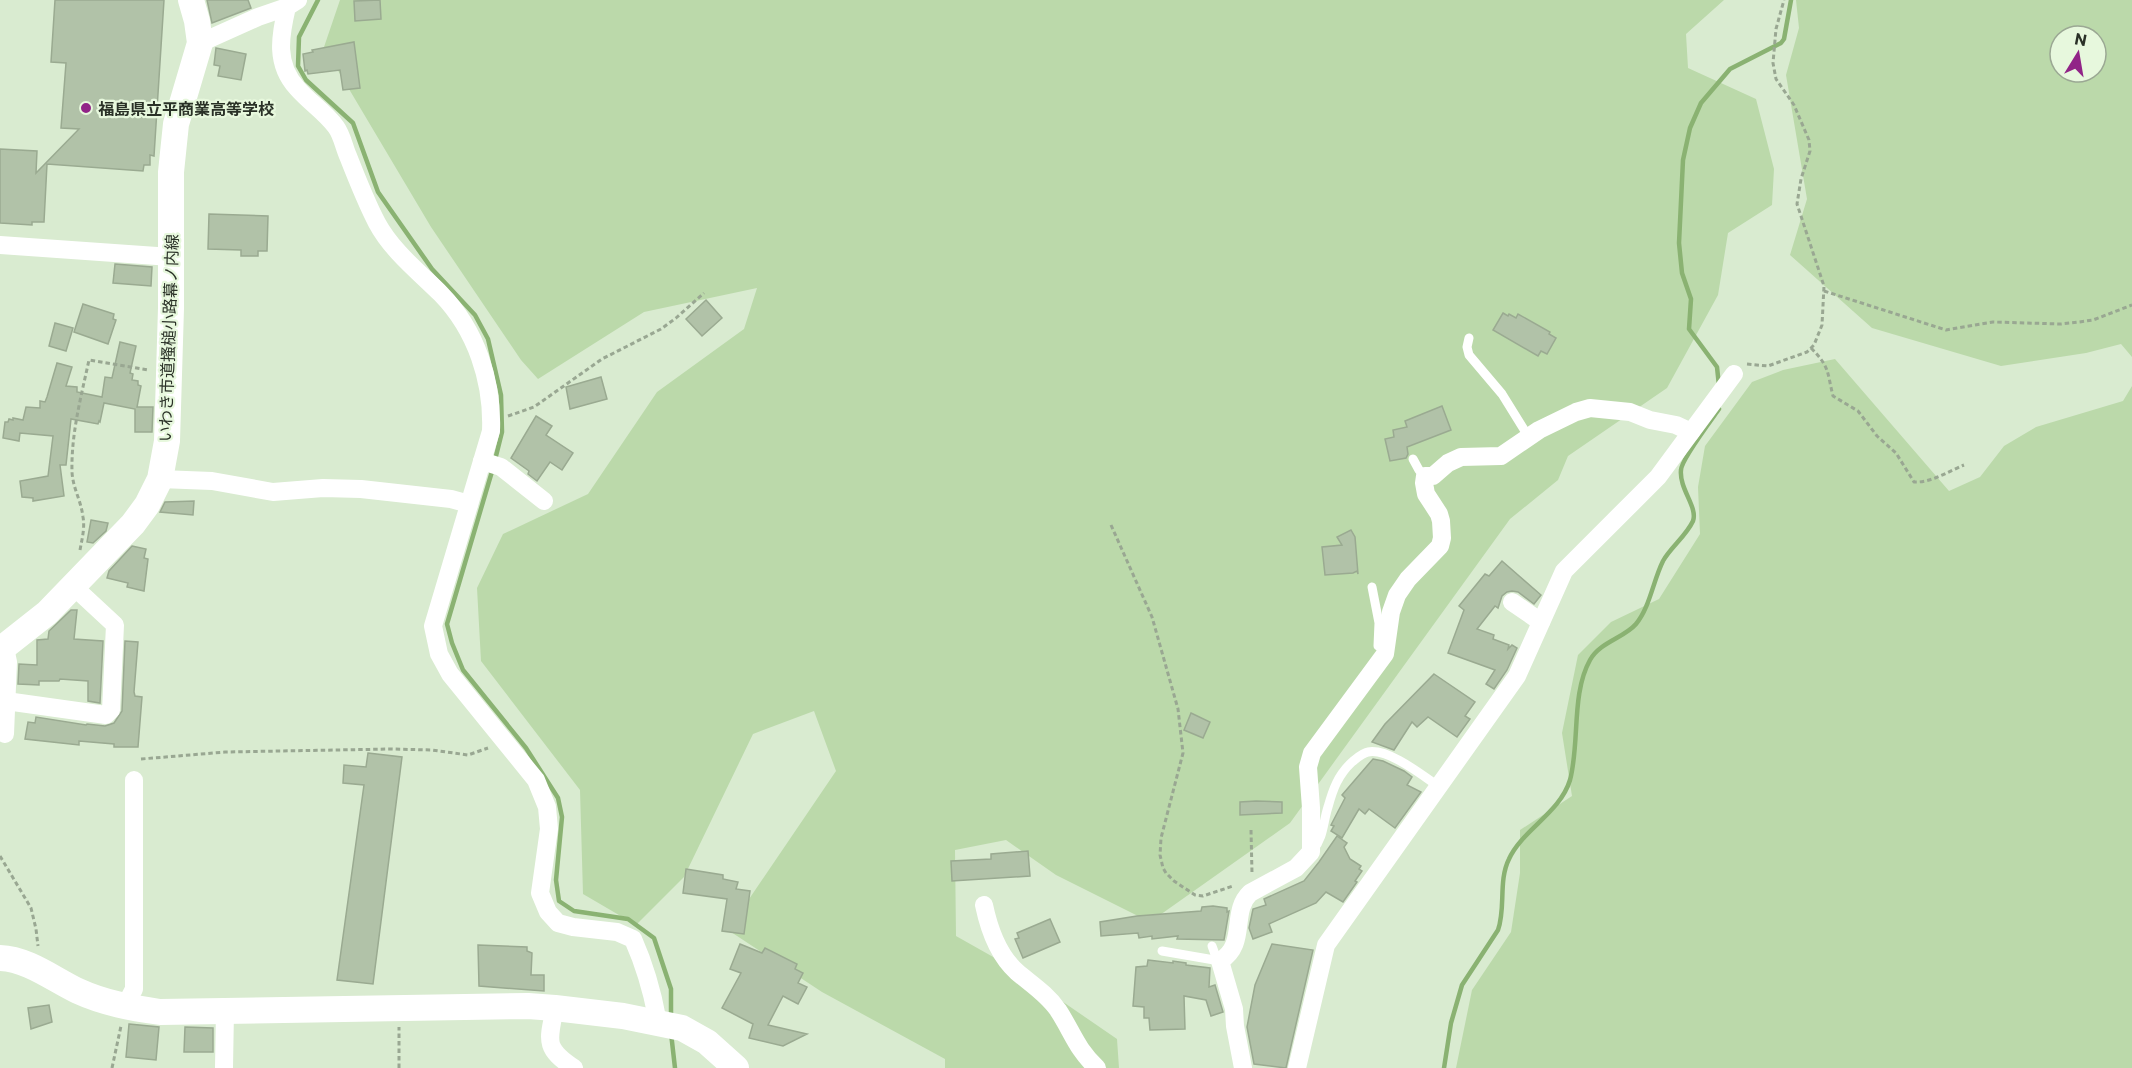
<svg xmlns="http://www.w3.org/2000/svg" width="2132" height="1068" font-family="Commissioner,'Noto Sans JP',sans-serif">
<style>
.green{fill:#bbd9aa;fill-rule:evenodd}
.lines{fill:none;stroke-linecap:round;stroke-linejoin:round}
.stream{stroke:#8ab272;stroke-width:4.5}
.building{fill:#b1c2a8;stroke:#9aaa91;stroke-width:1.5}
.path{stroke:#99a792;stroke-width:3;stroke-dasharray:4.5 3;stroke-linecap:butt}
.lane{stroke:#fff;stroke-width:9}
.street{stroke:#fff;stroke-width:18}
.secondary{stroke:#fff;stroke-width:26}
.poi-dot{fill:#912487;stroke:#e7f8dd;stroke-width:2}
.labels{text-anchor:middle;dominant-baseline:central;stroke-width:4.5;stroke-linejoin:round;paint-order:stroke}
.poi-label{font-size:16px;font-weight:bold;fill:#2a3127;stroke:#e7f8dd;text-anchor:start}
.street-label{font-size:16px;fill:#2a3127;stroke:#e7f8dd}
</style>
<rect width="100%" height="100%" fill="#d9ebd0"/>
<g class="green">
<path d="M340 0H1724L1686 34 1688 68 1756 99 1774 169 1772 205 1728 233 1718 295 1667 388 1568 456 1558 480 1510 519 1290 823 1150 922 1056 875 1006 840 955 850 956 936 1018 971 1117 1039 1119 1068H945V1059L822 992 728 930 836 771 814 711 753 734 684 877 636 925 583 894 580 790 481 661 477 588 503 534 588 494 657 392 744 329 757 288 644 312 538 379 521 360 431 227 324 47Z"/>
<path d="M1796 0H2132V357L2121 344 2086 353 2001 366 1872 328 1790 255 1807 199 1786 75 1799 28ZM2060 36H2096V72H2060Z"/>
<path d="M1835 359 1949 491 1980 477 2004 446 2036 427 2123 401 2132 386V1068H1456L1472 990 1511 932 1520 873V830L1572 796 1562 733 1578 655 1611 622 1659 599 1700 534 1698 487 1705 446 1752 382 1783 370Z"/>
</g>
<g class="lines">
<g class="stream">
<path d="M318 0 299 37 298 66 306 80 353 123 378 192 432 269 475 315 488 339 501 395 502 432 495 460"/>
<path d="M1719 386 1717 367 1689 329 1691 299 1682 273 1679 243 1683 160 1690 128 1701 103 1730 69 1781 43 1784 39 1791 0"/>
<path d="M493 468 447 624 452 643 463 670 526 748 558 798 562 817 556 880 559 901 574 911 628 919 654 938 671 989V1018"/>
<path d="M671 1033 675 1068"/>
<path d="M1444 1068 1451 1023 1462 985 1498 930C1506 908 1498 881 1509 859 1522 830 1560 813 1570 780 1580 743 1571 694 1590 660 1600 642 1624 638 1636 624 1650 607 1653 581 1663 561 1671 547 1686 536 1693 521 1698 507 1679 489 1681 470 1681 460 1712 419 1719 409"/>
</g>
</g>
<g class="building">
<path d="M55 0H164L154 156 150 155V165H144L143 171 47 164 44 222H32V225L0 223V149L37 151 36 173 79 129 61 128 66 63 51 62Z"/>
<path d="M207 0H248L251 8 212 23Z"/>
<path d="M380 0 381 19 355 21 354 1Z"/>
<path d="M354 42 360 88 343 90 340 70 308 74 307 70 305 71 303 54 313 52 312 50Z"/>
<path d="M216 48 246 54 241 80 218 76 220 66 214 65Z"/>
<path d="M209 214 268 216 267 251H258V256H241V250L208 249Z"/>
<path d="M115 264 152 267 151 286 113 283Z"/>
<path d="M706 300 722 318 702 336 686 319Z"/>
<path d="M83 304 114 314 113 319 116 320 108 344 74 332Z"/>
<path d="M1503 313 1508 316 1509 314 1516 318 1518 314 1550 332 1549 334 1556 338 1547 354 1541 351 1538 356 1493 330Z"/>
<path d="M55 323 73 328 66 351 49 346Z"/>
<path d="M120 342 136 346 130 373 133 374 132 380 138 381V385L141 386 137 407H153L152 432H135V409L104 403 100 422 99 421 98 424 71 419 66 465H60L64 496 33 501V498L22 497 20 481 48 476 53 436 20 433 19 441 3 438 5 422H8L9 419 13 420V418L23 420 26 407 40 408V401L45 402 47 397 57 363 72 367 66 386 77 387V392L102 397 105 377 112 378Z"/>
<path d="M601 377 607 399 570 409 566 387Z"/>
<path d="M1442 406 1451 430 1407 447 1408 454 1406 458 1390 461 1385 439 1394 437 1393 430 1407 427 1405 421Z"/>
<path d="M536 416 552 426 546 435 573 453 562 470 550 462 537 481 528 474 529 471 511 458Z"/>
<path d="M194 501 193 515 160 512 165 502Z"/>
<path d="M91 520 108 523 106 531 93 543 87 542Z"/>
<path d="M1351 530 1355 537 1358 574 1357 571 1353 573 1325 575 1322 547 1342 545 1337 537Z"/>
<path d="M132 546 146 549 144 558 148 559 144 591 127 587 128 583 107 578 109 571Z"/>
<path d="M1502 561 1541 595 1534 604 1518 592 1512 591 1507 592 1502 596 1498 608 1495 606 1477 629 1494 635 1493 639 1509 645 1508 649 1512 645 1517 648 1507 670 1494 689 1486 684 1495 670 1448 653 1464 610 1459 606 1485 574 1489 576Z"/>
<path d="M71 610H77L74 639 103 641 100 703 88 701V681L60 679 59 681H39V685L18 684 19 664 37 665V640L48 639 49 631Z"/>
<path d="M125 641 138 642 134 692 135 696 142 697 138 747H114V744L79 741V745L25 739 28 722 35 723 36 717 86 725 87 724 105 726 114 723 122 711Z"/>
<path d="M1434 674 1475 702 1465 716 1470 719 1457 737 1428 717 1417 727 1412 722 1394 750 1372 742 1385 724Z"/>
<path d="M1191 713 1210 722 1203 738 1184 730Z"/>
<path d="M368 753 402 757 373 984 337 980 364 785 343 783 344 765 366 767Z"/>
<path d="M1373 759 1383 761 1404 771 1412 777 1407 785 1421 792 1395 828 1369 809 1365 814 1359 809 1342 838 1331 831 1334 826 1331 825 1345 798 1342 795Z"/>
<path d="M1256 801 1282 802V813L1240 815V802Z"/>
<path d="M1337 836 1347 843 1344 847 1350 859 1361 866 1359 869 1362 871 1355 881 1357 882 1343 902 1326 892 1316 903 1269 924 1272 932 1253 939 1249 928 1253 909 1266 905 1264 899 1304 881 1319 862Z"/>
<path d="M1028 851 1030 876 952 881 951 861 991 859V854Z"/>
<path d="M686 869 723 875V879L738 882 736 889 750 891 744 934 722 931 727 899 683 893Z"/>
<path d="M1213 906 1227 908V912L1229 911 1224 940 1177 939 1178 936 1152 939V936L1139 938 1138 933 1101 936 1100 922 1137 916 1201 911 1202 907Z"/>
<path d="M1050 919 1060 942 1023 958 1015 939 1019 938 1017 933Z"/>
<path d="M740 944 762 953 765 948 797 964 795 969 803 973 798 983 807 987 798 1004 783 996 768 1025 807 1034 783 1046 749 1038 753 1024 722 1008 741 973 730 969Z"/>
<path d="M1272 944 1313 950 1286 1068 1254 1064 1247 1027 1255 985Z"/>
<path d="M478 945 527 947V951L532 953 531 975H544V991L479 986Z"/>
<path d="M1148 960 1173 963V961L1186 963V965L1210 968 1209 987 1215 985 1223 1012 1211 1016 1206 1000 1184 996 1185 1029 1150 1030 1149 1018H1144V1007L1133 1006 1136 967 1147 966Z"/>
<path d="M49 1005 52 1022 31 1029 28 1008Z"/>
<path d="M129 1024 159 1027 156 1060 126 1057Z"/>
<path d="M185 1027 213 1028V1052H184Z"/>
</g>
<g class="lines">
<g class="path">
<path d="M1824 291 1946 330 1993 322 2061 324 2079 322 2093 320 2132 305"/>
<path d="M1811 348C1830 367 1827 372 1833 396L1858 411 1877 436 1896 453 1914 482C1931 483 1949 471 1964 465"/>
<path d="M1747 364 1768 366 1807 352 1814 345 1822 325 1824 286 1797 204 1801 179 1810 151 1809 140 1794 105 1776 79 1773 63 1776 29 1784 0"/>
<path d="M508 416 534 407 602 359 661 329 676 318 704 293"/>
<path d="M1111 525 1152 617 1178 709 1183 753 1161 838 1160 855 1163 868 1166 873 1174 881 1195 895 1203 896 1233 886"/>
<path d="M80 550C82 539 85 528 83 517 81 500 73 489 72 472 71 434 81 397 89 360L149 370"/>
<path d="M141 759 225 752 391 749 432 750 468 755 488 748"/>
<path d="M1251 830 1252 873"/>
<path d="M0 856 31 908 36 929 38 946"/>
<path d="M112 1068 121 1026"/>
<path d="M399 1068V1027"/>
</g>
<g class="lane">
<path d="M1469 338 1467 347 1469 355 1502 394 1528 436"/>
<path d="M1413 459 1419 470 1425 476"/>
<path d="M1372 587 1379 623 1378 646"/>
<path d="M1313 850C1324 837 1323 822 1328 807 1333 789 1338 775 1352 762 1356 759 1362 753 1368 752 1388 748 1422 775 1438 786"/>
<path d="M1162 951 1220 961 1216 957 1212 946"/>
</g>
<g class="street">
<path d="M298 0 287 7C280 36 275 64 297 88 309 102 325 112 336 127 342 135 344 147 348 156 357 179 366 202 377 223 392 251 419 272 441 294 476 330 493 381 491 431L433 626 439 654 450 674 536 780 547 807 549 829 540 893 548 912 558 923 573 927 617 932 633 939C645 966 653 994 658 1023"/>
<path d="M200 43 258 17 287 7"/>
<path d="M0 245 171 257"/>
<path d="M482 461 501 467 544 501"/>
<path d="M160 479 212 481 273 492 323 488 361 489 451 499 469 504"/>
<path d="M1512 602 1541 622"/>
<path d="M6 701 106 715 111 710 115 625 73 586"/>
<path d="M5 734 8 662 5 648"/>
<path d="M984 905C989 929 998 955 1017 972 1031 984 1047 994 1058 1010 1073 1033 1076 1048 1097 1068"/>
<path d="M125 1006 134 989V780"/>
<path d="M555 1008C548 1041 544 1048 574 1068"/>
<path d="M224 1068 225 1011"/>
<path d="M1243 1068 1235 1026 1234 1009 1220 961C1248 944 1230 912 1250 893L1296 868 1311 852V808L1308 767 1312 753 1385 654 1391 612 1397 595 1408 579 1440 546 1442 538 1441 521 1439 514 1426 494 1424 483 1425 476H1433L1448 463 1461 457 1501 456 1539 430 1576 412 1590 408 1630 412 1650 420 1676 425 1691 432"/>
<path d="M1297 1068 1326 945 1517 676 1564 571 1658 477 1734 374"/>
</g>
<g class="secondary">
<path d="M0 650 47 613 133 524 147 505 160 479 167 441 171 308V172L176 124 200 43 197 21 191 0"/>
<path d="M0 958C28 959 53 979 78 991 104 1003 132 1008 160 1012L528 1006 555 1008 623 1016 682 1028 707 1042 736 1068"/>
</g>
</g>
<circle class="poi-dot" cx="86" cy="108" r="6"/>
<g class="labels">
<g class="poi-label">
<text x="98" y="108">福島県立平商業高等学校</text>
</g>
<g class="street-label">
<text transform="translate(168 338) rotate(-88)">いわき市道搔槌小路幕ノ内線</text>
</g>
</g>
<g transform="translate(2078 54) rotate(11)"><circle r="28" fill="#e7f8dd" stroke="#9ba894" stroke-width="1.5"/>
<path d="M0-4.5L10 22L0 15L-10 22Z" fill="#912487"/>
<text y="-9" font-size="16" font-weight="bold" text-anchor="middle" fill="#2a3127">N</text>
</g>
</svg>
